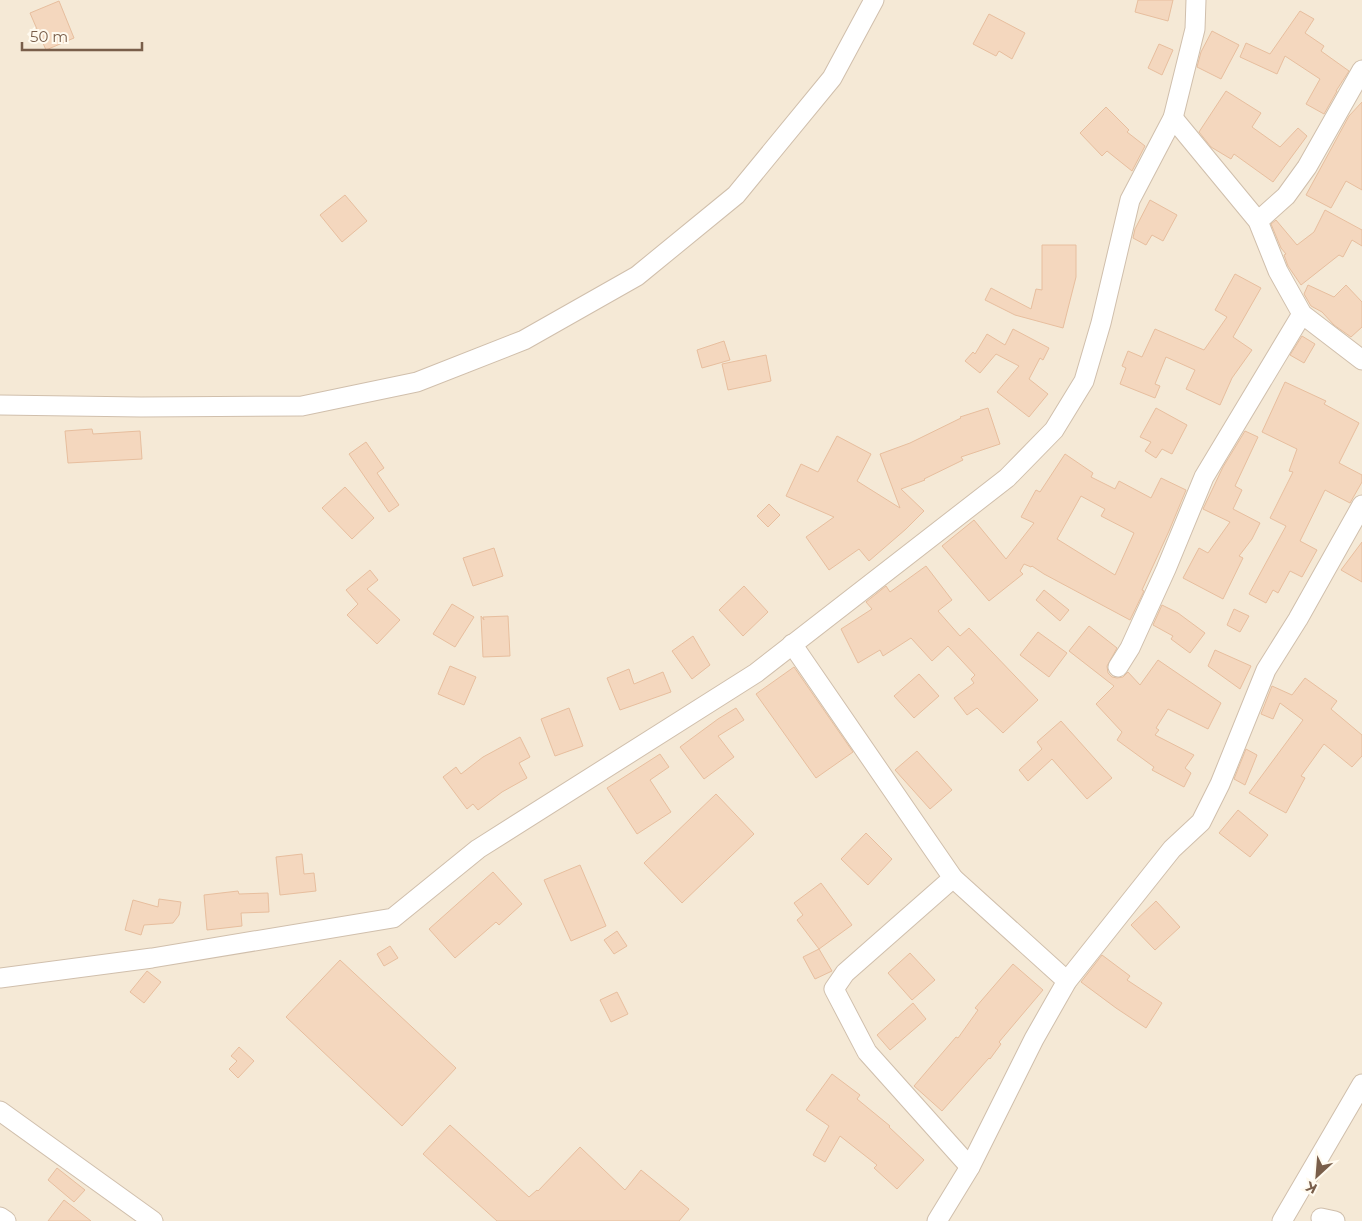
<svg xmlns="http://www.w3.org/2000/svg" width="1362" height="1221" font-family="Montserrat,sans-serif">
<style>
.residential{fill:#f5e9d6}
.building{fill:#f4d7be;stroke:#e7be9e;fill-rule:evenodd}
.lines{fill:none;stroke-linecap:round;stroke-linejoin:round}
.minor-casing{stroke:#d0bfac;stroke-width:21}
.minor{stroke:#fff;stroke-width:19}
</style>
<rect width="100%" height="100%" fill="#fdf6e8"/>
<rect class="residential" x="0" y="0" width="1362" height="1221"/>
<g class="building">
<path d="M1138 0H1173L1168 21 1135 12Z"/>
<path d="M59 1 74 38 46 50 30 13Z"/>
<path d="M1300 11 1314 19 1305 33 1324 46 1321 51 1349 71 1336 91H1337L1324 114 1306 104 1320 79 1285 56 1277 74 1240 57 1246 43 1270 54Z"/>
<path d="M989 14 1025 33 1012 59 999 51 996 56 973 44Z"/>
<path d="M1212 31 1239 45 1221 79 1197 67 1201 52Z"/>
<path d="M1159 44 1173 50 1162 75 1148 68Z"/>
<path d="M1226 91 1261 113 1252 127 1280 147 1298 128 1307 136 1273 182 1234 154 1231 159 1211 147 1199 132Z"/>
<path d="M1362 102V190L1346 181 1331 208 1306 195 1349 116Z"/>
<path d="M1106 107 1129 130 1127 132 1145 146 1132 171 1107 151 1102 156 1080 133Z"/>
<path d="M345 195 367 221 342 242 320 215Z"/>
<path d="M1150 200 1177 215 1163 241 1152 235 1146 245 1133 238 1135 229Z"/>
<path d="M1325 210 1362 230V246L1352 240 1343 257 1339 255 1301 285 1288 266 1284 255 1286 254 1281 248 1271 224 1276 220 1297 245 1314 232Z"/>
<path d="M1042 245H1076V277L1063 328 1015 315 985 300 991 288 1031 309 1036 289 1042 290Z"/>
<path d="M1235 274 1261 288 1233 337 1252 350 1232 378 1220 405 1186 389 1195 370 1166 357 1155 384 1160 386 1155 398 1120 384 1126 368 1122 366 1128 351 1142 357 1155 329 1204 350 1227 317 1215 310Z"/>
<path d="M1308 285 1334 297 1346 285 1362 302V327L1351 337 1334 325 1322 312 1311 306 1304 294Z"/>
<path d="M1013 329 1049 348 1043 360 1040 358 1029 379 1048 394 1029 417 997 392 1019 366 996 354 980 373 965 361 973 352 975 354 987 334 1005 345Z"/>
<path d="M1302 336 1315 344 1304 363 1290 355Z"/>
<path d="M724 341 730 360 702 368 697 350Z"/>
<path d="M766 355 771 381 728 390 722 364Z"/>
<path d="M1285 382 1326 401 1324 404 1359 423 1339 463 1362 475V482L1350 503 1325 490 1300 541 1317 550 1302 577 1290 571 1278 593 1273 590 1266 603 1249 594 1286 526 1270 518 1293 472 1289 471 1297 449 1262 432Z"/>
<path d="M988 408 1000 444 961 457 963 460 924 479 925 480 901 489 924 511 906 529 869 561 859 549 829 570 806 537 834 517 786 496 801 464 818 472 837 436 871 454 857 481 900 508 880 454 910 443 961 418 960 417Z"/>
<path d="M1156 408 1187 425 1172 454 1162 449 1156 458 1145 451 1151 442 1140 437Z"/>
<path d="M92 429 93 434 140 431 142 459 68 463 65 431Z"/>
<path d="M1245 431 1258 437 1235 486 1242 490 1233 509 1260 523 1252 539 1239 556 1243 558 1223 599 1183 578 1199 548 1208 553 1230 522 1203 509 1223 467Z"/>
<path d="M366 442 384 468 377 473 399 505 389 512 349 454Z"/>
<path d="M1065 454 1093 473 1091 477 1115 489 1119 481 1151 498 1161 478 1186 490 1169 531 1142 590 1144 591 1130 620 1044 574 1032 566 1031 567 1024 564 1020 571 1023 574 989 601 942 546 974 520 1006 559 1034 523 1021 517 1036 490 1040 492ZM1081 496 1105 509 1101 516 1134 533 1115 575 1057 539Z"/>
<path d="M345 487 374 518 352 539 322 508Z"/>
<path d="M769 504 780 515 768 527 757 516Z"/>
<path d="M1362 542V582L1341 570Z"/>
<path d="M494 548 503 576 473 586 463 558Z"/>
<path d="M926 566 952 600 938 611 960 636 969 628 1038 700 1003 733 977 708 967 715 954 698 974 683 971 679 975 675 948 646 932 661 911 638 883 656 880 650 858 663 841 629 872 609 866 602 886 586 890 592Z"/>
<path d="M370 570 378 580 367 589 400 620 377 644 347 615 358 604 346 590Z"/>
<path d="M744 586 768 612 743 636 719 610Z"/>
<path d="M1044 590 1069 610 1060 621 1036 600Z"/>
<path d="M452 604 474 617 455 647 433 634Z"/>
<path d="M1162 605 1178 613 1205 633 1190 653 1171 639 1173 636 1153 625Z"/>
<path d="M1234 609 1249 616 1240 632 1227 625Z"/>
<path d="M481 616 484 620 483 617 508 616 510 656 483 657Z"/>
<path d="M1089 626 1117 648 1107 666 1108 673 1112 677 1117 678 1123 677 1128 672 1140 685 1158 660 1221 703 1208 729 1168 709 1156 728 1159 730 1155 735 1194 755 1185 768 1191 773 1184 787 1152 770 1154 767 1117 740 1122 732 1096 704 1114 686 1069 651Z"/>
<path d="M1038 632 1067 653 1049 677 1020 655Z"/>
<path d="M693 636 710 665 692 679 672 651Z"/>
<path d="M1215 650 1251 666 1240 689 1208 666Z"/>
<path d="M450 666 476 677 464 705 438 694Z"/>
<path d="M794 667 853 752 816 778 756 694Z"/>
<path d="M629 669 634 684 663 672 671 692 620 710 607 678Z"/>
<path d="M919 674 939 696 914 718 894 696Z"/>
<path d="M1305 678 1337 701 1331 709 1362 735V756L1352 767 1324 744 1301 776 1305 778 1286 813 1249 793 1303 720 1280 703 1273 719 1261 714 1272 686 1292 695Z"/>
<path d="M569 708 583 746 555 756 541 719Z"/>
<path d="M736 708 744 720 718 736 734 757 704 779 680 747 718 719Z"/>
<path d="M1061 721 1112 778 1087 799 1052 759 1028 781 1019 770 1042 749 1037 742Z"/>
<path d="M520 737 530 757 519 763 527 778 502 792 478 810 473 804 467 809 443 777 456 767 461 774 483 757Z"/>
<path d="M1246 749 1257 755 1245 785 1234 779Z"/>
<path d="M917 751 952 790 930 809 895 770Z"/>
<path d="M660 754 669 767 650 780 671 812 637 834 607 788Z"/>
<path d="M716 794 754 834 682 903 644 863Z"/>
<path d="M1238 810 1268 835 1250 857 1219 833Z"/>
<path d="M866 833 892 859 868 885 841 859Z"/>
<path d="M302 854 304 874 314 873 316 891 280 895 276 857Z"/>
<path d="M580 865 606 926 571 941 544 880Z"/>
<path d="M493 872 522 904 499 925 496 922 455 958 429 929Z"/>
<path d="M821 883 852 925 819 949 832 971 815 979 803 957 819 949 797 920 803 915 794 903Z"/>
<path d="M238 891 239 894 268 893 269 912 241 913 242 926 207 930 204 895Z"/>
<path d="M159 899 181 902 179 915 173 923 144 925 141 935 125 930 133 900 158 907Z"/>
<path d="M1156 901 1180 927 1155 950 1131 925Z"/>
<path d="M617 931 627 946 614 954 604 940Z"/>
<path d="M390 946 398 958 384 966 377 954Z"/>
<path d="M910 953 935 980 912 1000 888 973Z"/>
<path d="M1102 955 1130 976 1127 980 1162 1003 1146 1028 1116 1008 1081 982Z"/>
<path d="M340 960 456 1068 402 1126 286 1017Z"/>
<path d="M1013 964 1043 990 999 1042 1001 1044 990 1059 989 1058 942 1111 914 1086 956 1037 958 1038 978 1010 975 1008Z"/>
<path d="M147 971 161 982 144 1003 130 992Z"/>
<path d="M617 992 628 1014 611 1022 600 1000Z"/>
<path d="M913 1003 926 1019 890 1050 877 1035Z"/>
<path d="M239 1047 254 1061 238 1078 229 1069 237 1061 231 1056Z"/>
<path d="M832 1074 860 1095 857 1099 890 1126 889 1127 924 1160 897 1189 874 1168 877 1165 840 1136 825 1162 813 1155 829 1126 806 1110Z"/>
<path d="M450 1125 529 1197 537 1190 538 1191 580 1147 625 1190 641 1170 689 1209 679 1221H497L423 1154Z"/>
<path d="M57 1168 85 1190 74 1202 48 1180Z"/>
<path d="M64 1200 91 1221H48Z"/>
</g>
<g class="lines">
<defs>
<g id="minor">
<path d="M1173 118 1258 221 1278 271 1302 314 1362 360"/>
<path d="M1258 221 1286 196 1307 167 1362 70"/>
<path d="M0 405 141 407 302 406 417 382 524 340 637 276 736 195 832 78 874 0"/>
<path d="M792 644 953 878 1067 981"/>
<path d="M1118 667 1130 648 1166 569 1204 477 1302 314"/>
<path d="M953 878 845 973 834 989 867 1052 970 1167"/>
<path d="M0 978 152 958 393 918 478 849 756 673 1007 478 1054 430 1084 381 1101 323 1130 200 1173 118 1195 29 1196 0"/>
<path d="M0 1111 153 1221"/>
<path d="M0 1217 6 1221"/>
<path d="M1321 1218 1335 1221"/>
<path d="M937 1221 970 1167 1034 1039 1067 981 1172 849 1201 822 1220 784 1266 670 1298 619 1362 505"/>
<path d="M1282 1221 1362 1084"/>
</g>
</defs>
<use href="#minor" class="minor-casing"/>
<use href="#minor" class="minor"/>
</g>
<g transform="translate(1317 1176) rotate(206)" stroke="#fffaef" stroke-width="4" paint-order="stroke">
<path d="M0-4L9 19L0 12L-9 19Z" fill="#795e4a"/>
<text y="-8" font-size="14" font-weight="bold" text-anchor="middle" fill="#795e4a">K</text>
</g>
<path d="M22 42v8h120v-8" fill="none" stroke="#795e4a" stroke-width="2.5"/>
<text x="30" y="42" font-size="15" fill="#795e4a" stroke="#fffaef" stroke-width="4" paint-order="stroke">50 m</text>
</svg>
